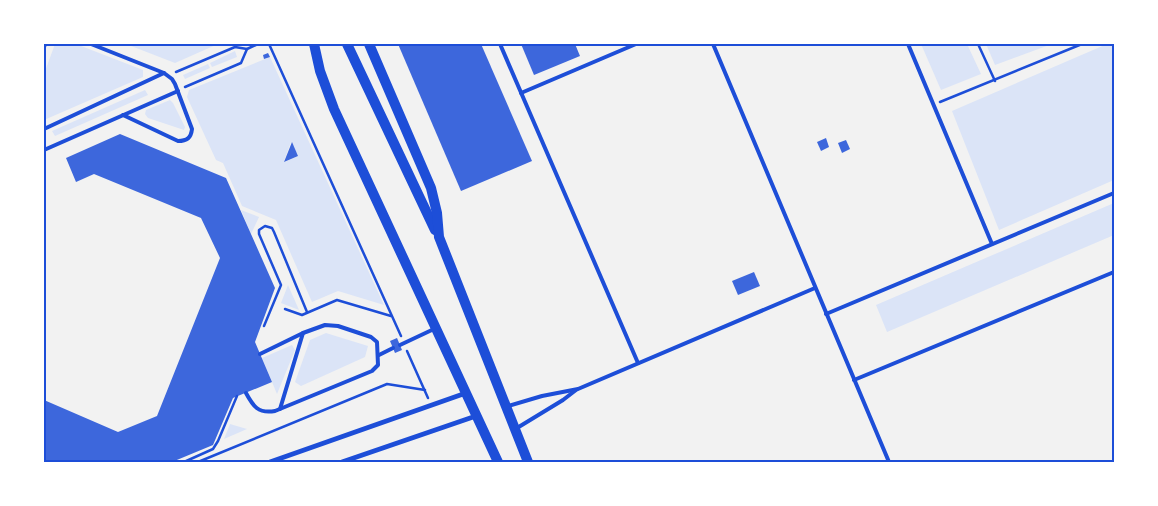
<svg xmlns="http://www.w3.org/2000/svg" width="1158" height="506" font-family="'PT Serif',serif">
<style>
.green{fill:#dbe4f7;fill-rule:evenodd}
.building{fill:#3d67dc}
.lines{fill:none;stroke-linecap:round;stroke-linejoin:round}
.path{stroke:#1d4ed8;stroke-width:2.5}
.service{stroke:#1d4ed8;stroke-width:4}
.minor{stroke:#1d4ed8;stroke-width:5}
.secondary{stroke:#1d4ed8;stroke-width:10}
.neatline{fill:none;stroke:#1d4ed8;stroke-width:2}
</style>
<rect width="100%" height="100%" fill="#f2f2f2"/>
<g class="green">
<path d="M55 44H76L143 70V77L44 120V74Z"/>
<path d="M126 44H218L175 63Z"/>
<path d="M921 44H967L981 74 941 90Z"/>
<path d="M986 44H1052L995 65Z"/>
<path d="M1107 44H1112L1114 50V180L999 230 952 111Z"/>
<path d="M235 51 237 57 212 67 210 63Z"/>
<path d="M270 57 384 305 338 291 312 302 276 220 242 206 223 163 216 160 187 97 189 90ZM291 142 298 156 285 162 284 161Z"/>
<path d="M208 64 210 68 185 79 183 75Z"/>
<path d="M145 90 148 95 55 136 52 131Z"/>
<path d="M170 100 173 103 185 127 184 130 148 118 145 114 146 110Z"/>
<path d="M1114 203V235L887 332 876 305Z"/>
<path d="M241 210 259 217 251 234Z"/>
<path d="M288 285 299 310 281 303Z"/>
<path d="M326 333 368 346 365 357 301 386 295 382 310 340Z"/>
<path d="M292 345 295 350 277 394 262 358Z"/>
<path d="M230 424 247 429 224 439Z"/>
</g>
<g class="building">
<path d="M398 44H481L532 161 461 191Z"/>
<path d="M521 44H575L580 56 534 75Z"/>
<path d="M268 53 270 57 264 59 263 55Z"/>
<path d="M120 134 226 178 275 288 255 342 272 382 233 398 213 445 172 462H44V400L118 432 157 416 220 258 201 218 94 174 76 182 66 158Z"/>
<path d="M826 138 829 147 821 151 817 142Z"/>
<path d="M846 140 850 149 842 153 838 143Z"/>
<path d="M292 142 298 156 284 162Z"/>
<path d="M754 272 760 286 738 295 732 281Z"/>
<path d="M397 338 402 350 395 353 390 341Z"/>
</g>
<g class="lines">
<g class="path">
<path d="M269 44 401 336"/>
<path d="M978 44 995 81"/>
<path d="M176 72 235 47 247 49 258 44"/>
<path d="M185 87 241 63 247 49"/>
<path d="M940 102 1082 44"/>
<path d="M285 309 302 315 337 300 391 316"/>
<path d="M264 326 281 285 259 234V230L265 226 272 228 274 232 307 312"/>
<path d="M407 351 428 398"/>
<path d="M184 462 213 449 218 441 237 396"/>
<path d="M198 462 387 384 425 390"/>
</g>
<g class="service">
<path d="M91 44 164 73 172 79 175 84 192 129C191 138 187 141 178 141L123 115"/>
<path d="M500 44 638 363"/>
<path d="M713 44 889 462"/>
<path d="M908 44 992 244"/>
<path d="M44 47 45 44"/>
<path d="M521 93 636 44"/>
<path d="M44 129 164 73"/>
<path d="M44 150 178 91"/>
<path d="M826 314 1114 193"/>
<path d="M400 345 434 329"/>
<path d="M379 355 393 348"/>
<path d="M854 380 1114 272"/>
<path d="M246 393C253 406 258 414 275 411L372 371 378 365 377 342 371 337 338 326 325 325 303 333 260 354"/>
<path d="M508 406 542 396 578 389 815 288"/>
<path d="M280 409 303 333"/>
<path d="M517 428 563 400 576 390"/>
</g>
<g class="minor">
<path d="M270 462 466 393"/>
<path d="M342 462 476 416"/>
</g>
<g class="secondary">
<path d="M314 44 320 71 334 109 498 462"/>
<path d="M347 44 435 230"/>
<path d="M369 44 431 188 437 213 439 237 528 462"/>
</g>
</g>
<rect width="1158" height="506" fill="none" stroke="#ffffff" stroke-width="90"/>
<rect x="45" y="45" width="1068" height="416" class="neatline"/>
</svg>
